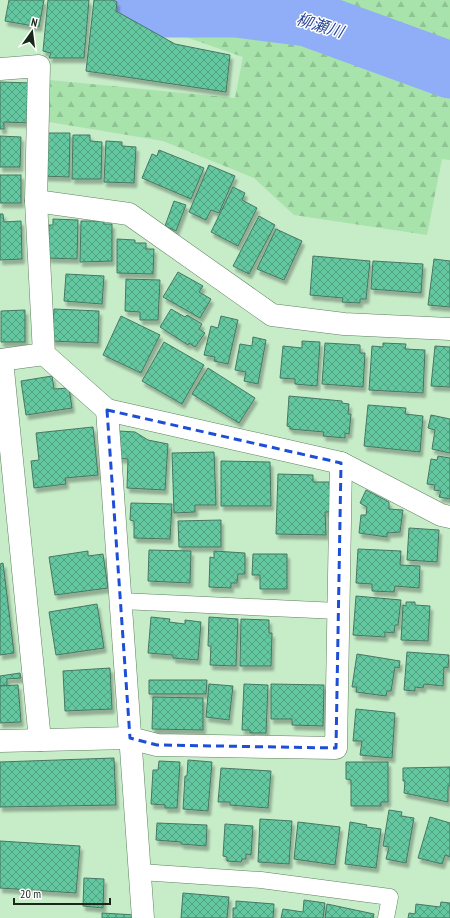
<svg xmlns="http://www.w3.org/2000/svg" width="450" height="918" font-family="'PT Sans Narrow','Noto Sans JP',sans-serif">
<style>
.forest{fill:url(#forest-firs)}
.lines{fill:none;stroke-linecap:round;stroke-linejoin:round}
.river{stroke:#8faef7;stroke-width:57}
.building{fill:url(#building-cross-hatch);stroke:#477763;filter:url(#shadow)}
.lane-casing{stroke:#5f8060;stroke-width:17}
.street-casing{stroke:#5f8060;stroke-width:23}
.lane{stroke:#fff;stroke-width:16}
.street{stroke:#fff;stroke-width:22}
.marked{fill:none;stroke:#1d4ed8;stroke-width:3;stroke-dasharray:8 5;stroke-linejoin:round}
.labels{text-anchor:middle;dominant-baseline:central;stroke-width:3;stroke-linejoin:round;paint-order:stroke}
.water-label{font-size:16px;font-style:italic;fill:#29479a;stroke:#fff}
</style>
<defs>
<pattern id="forest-firs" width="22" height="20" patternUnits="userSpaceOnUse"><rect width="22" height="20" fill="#a8e3ab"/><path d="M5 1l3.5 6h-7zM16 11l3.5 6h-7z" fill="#90c393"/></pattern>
<pattern id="building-cross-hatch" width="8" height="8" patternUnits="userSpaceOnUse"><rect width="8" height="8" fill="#63c7a0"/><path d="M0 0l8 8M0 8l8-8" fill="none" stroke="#51a282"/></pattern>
<filter id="shadow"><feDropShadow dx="2.5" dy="4.5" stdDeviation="1" flood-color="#0004"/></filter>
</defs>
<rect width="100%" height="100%" fill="#c7ecc8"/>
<g class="forest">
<path d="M265 0H450V56L309 3Z"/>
<path d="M163 19 257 21 313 35 442 86H450V160L442 159 427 235 294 215 254 178 163 141 49 122 50 80 235 98 243 57 163 29Z"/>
</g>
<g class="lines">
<path class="river" d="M138 0 155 9H236L307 18 450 70"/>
</g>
<g class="building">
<path d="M9 0H44L39 27 5 21Z"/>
<path d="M48 0H89L84 58H49L51 53 43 51Z"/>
<path d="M94 0H113L117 2 116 11 175 44 230 55 226 92 86 71Z"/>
<path d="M0 82 31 83 30 123 4 122V129H0Z"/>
<path d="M42 133H70L69 177 41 176Z"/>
<path d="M73 135H90V141L102 142 101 179H72Z"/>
<path d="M0 136 21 137 20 167H0Z"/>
<path d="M106 141 122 142V146L136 147 134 183 104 182Z"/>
<path d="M159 150 204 168 191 199 142 178 152 154 157 156Z"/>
<path d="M209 165 235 176 219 213 211 210 206 220 189 212Z"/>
<rect x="0" y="175" width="21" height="28"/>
<path d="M233 187 245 193 242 200 257 208 238 246 211 232Z"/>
<path d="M174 201 186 205 176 231 165 226Z"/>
<path d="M0 214H3L4 222 21 221 22 259 0 260Z"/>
<path d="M259 216 275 225 249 274 233 266Z"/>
<path d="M53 219 78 220 77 259 48 258 49 225H53Z"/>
<path d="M81 221H104V224H112V261L80 262Z"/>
<path d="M276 229 302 241 284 280 257 269Z"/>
<path d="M117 239 135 240V243H146V249H154L153 274 117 273Z"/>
<path d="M313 256 370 261 366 299H360V303L342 302 343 298 310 295Z"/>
<path d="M434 259 450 261V307L428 305Z"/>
<path d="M373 261 423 264 421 293 371 289Z"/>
<path d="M178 272 203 286 199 292 211 299 200 318 163 297Z"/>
<path d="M66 274 104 276 102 304 64 301Z"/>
<path d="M126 279 160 280 158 320H140V312L125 311Z"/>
<path d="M54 309 99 311 98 343 52 341Z"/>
<path d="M171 309 185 317 187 315 202 324 199 329 205 333 195 347 189 343 188 345 160 327Z"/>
<path d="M25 310V342H1V311Z"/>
<path d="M121 316 160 335 141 373 103 355Z"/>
<path d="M221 316 238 320 228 364 214 361 215 357 204 355 211 326 218 328Z"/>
<path d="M253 337 266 340 258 384 244 381 246 372 235 370 240 344 252 346Z"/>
<path d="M302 341 320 342 317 386 295 384V379L280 378 283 346 302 348Z"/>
<path d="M164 342 204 365 182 404 142 381Z"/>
<path d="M325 343 360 345V353H365L363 387 322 384Z"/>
<path d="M383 343 406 344 405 349 425 350 423 393 369 390 372 346 383 347Z"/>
<path d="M435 346 450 347V387L431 386Z"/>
<path d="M208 368 255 398 239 423 192 394Z"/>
<path d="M52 376 54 389 69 388 72 408 26 415 21 381Z"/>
<path d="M289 396 342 401V403L349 404 348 414H351L349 434 345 433V438L323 436 324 432 290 429V427L287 426Z"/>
<path d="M368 405 406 408 405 414 423 416 420 452 364 446Z"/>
<path d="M431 415 450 419V453L432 449 435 430 428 428Z"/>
<path d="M93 427 98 475 65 478 66 484 34 488 31 461 39 460 36 433Z"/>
<path d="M119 431 135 432 148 440 168 444 165 490 127 488 128 459 117 458Z"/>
<path d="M214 452 216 505H195V512L174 513 172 453Z"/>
<path d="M438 456 450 458V499L439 497 441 491 434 490 435 485 427 484 431 459 437 460Z"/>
<path d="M221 461 270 462 271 506H221Z"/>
<path d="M278 474 313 475V482H329V486H332V512H325L326 535 276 534Z"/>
<path d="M366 490 389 502V509L403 510 400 532 387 533V537L359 533 361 515H366L367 507 360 503Z"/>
<path d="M131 503 172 504 170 539 134 538V521L130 520Z"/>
<path d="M221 520V547H179L178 521Z"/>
<path d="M409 528 439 530 437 562 407 560Z"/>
<path d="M358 549 401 551 400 565 420 566 419 588 395 586 394 592 372 591V584L356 583Z"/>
<path d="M149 550 191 551 190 583 148 581Z"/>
<path d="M88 551V556L103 554 108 588 55 595 49 557Z"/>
<path d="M214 551 245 553V574H238L237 583H231V588L209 587 210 557 214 558Z"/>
<path d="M253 554H287V589H260V575H252Z"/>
<path d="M3 563 14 653 0 655V564Z"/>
<path d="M356 596 401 600 398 625H395L394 633 385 632V637L353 635Z"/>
<path d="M406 602H415V605L430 606 428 641 401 640 403 605 406 606Z"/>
<path d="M97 604 104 648 56 655 49 612Z"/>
<path d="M151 617 170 619 169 622 185 624V620L201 622 198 660 173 658V655L148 653Z"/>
<path d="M209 617 238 619 236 666 210 665 211 646H208Z"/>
<path d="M241 619 269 620V633H272L271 666H240Z"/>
<path d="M407 652 449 655 448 668 444 667 443 686 424 684 423 688 415 687V691L404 690Z"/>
<path d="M357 654 400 661 399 668 395 667 391 691H387L386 696 356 692 357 687H352Z"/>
<path d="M110 668 112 709 65 711 63 671Z"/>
<path d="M20 673 21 678 7 679V685L0 686V676Z"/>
<path d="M149 680H207L206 694H149Z"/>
<path d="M209 684 233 686 229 720 206 717Z"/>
<path d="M244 684 268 685 266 733H250V730H242Z"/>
<path d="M271 684 324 685 323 726 292 725V719H271Z"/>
<path d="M18 685 21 722 0 723V686Z"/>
<path d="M153 697 203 698V730L152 729Z"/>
<path d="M356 709 395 713 392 758 360 755 362 741H353Z"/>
<path d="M114 758 116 805 0 807V762Z"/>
<path d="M188 760 212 762 208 811 183 809 185 776H187Z"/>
<path d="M159 761 180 762 177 808H165V805L151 804 153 770H158Z"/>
<path d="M346 762H388V802H381V806H351V780L346 779Z"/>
<path d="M450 767V786H448V802L404 793 405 781H403V768Z"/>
<path d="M221 768 271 771 268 808 230 805V802H218Z"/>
<path d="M389 810 402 812 401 816 414 818 406 863 386 859 389 847 383 846Z"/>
<path d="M430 817 450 823V857L445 855 442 864 418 858Z"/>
<path d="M260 819 292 821 289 864 258 862Z"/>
<path d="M298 822 340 827 335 865 294 859Z"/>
<path d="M350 822 367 825 366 827 381 829 376 868 345 864Z"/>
<path d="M157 823 207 825 206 846 181 844V842L156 840Z"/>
<path d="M225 824 253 826 251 855 246 854V859H242L241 862 227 861V857L223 856Z"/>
<path d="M0 841 80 846 76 893 0 888Z"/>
<path d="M84 878 104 879 103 908 83 906Z"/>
<path d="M183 893 229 897 227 918H181Z"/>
<path d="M304 900 325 903 323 918H281L283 909 303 912Z"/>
<path d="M236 901 274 904 273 918H233V908H236Z"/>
<path d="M441 902 450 903V918H408L409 913 415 914 416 904 440 907Z"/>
<path d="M327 904 374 914 373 918H325Z"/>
<path d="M102 913 136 915V918H102Z"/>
</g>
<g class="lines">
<defs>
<g id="lane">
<path d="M121 601 338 611"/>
<path d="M140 872 261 880 390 897 386 918"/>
</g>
<g id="street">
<path d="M0 69 39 66 36 201 44 354 107 410 341 463 441 515 450 517"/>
<path d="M36 201 129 214 272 315 344 324 450 329"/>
<path d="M0 360 44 354"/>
<path d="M2 360 40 740"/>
<path d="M107 410 143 918"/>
<path d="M0 741 130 738 157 745 336 748 341 463"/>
</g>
</defs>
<use href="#lane" class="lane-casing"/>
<use href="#street" class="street-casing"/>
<use href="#lane" class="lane"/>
<use href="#street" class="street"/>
</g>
<path class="marked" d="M107 410 341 463 336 748 157 745 130 738Z"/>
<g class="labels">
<g class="water-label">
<text transform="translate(320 25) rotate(17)">柳瀬川</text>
</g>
</g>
<g transform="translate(32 32) rotate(14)" stroke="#ffffff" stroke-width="3" paint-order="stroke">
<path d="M0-3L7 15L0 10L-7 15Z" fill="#19271a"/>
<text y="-6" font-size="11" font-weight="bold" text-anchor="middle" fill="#19271a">N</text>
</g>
<path d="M14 898v6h96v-6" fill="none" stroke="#19271a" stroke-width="2"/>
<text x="20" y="898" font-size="12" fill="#19271a" stroke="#ffffff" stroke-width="3" paint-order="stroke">20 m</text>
</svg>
